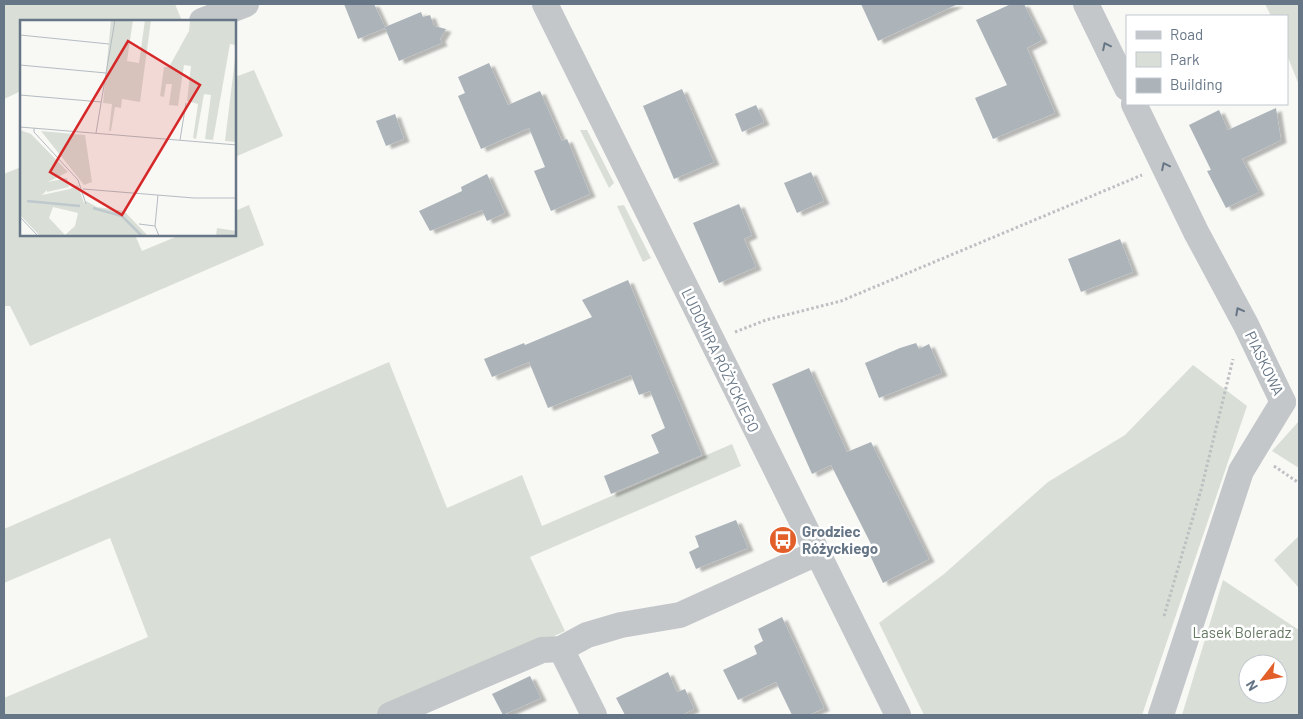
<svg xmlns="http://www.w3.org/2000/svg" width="1303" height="719" font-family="Barlow,sans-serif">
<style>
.green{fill:#d9dfd6;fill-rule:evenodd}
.building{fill:#acb4ba;filter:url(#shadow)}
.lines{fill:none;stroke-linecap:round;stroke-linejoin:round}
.path{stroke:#bdbfc2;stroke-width:3;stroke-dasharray:2.5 2.5;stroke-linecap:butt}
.minor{stroke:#c3c7ca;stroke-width:26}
.oneway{stroke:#677686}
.labels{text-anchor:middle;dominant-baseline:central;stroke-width:5;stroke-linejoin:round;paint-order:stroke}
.street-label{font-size:15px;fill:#677686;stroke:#fff}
.poi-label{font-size:15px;font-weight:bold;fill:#677686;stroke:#fff;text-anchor:start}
.park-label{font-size:15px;fill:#657862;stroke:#fff}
.inset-river{fill:none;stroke:#bec8cd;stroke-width:2.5}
.inset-road{fill:none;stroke:#b5bcc2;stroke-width:1}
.view{fill:#d62828;fill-opacity:0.15;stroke:#d62828;stroke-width:2.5}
.inset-edge{fill:none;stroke:#677686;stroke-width:2.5}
</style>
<defs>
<filter id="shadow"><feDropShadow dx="5.5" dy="3" stdDeviation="1" flood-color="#0004"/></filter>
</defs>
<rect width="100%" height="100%" fill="#f8f8f5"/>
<g class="green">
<path d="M4 4H175L182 21H21V91L4 99Z"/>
<path d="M1265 4H1299V85L1287 55V16H1271Z"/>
<path d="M254 70 283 136 235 157V77Z"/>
<path d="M580 130H587L614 183 609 188Z"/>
<path d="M21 167V235H135L142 251 180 235H235V211L249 205 264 245 30 346 10 306H4V174Z"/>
<path d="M624 205 651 258 643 262 617 206Z"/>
<path d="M389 362 447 508 522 475 542 526 732 444 741 466 530 557 565 631 385 715H4V698L148 637 110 538 4 583V529Z"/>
<path d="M1193 365 1247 406 1142 715H924L879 623 944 574 1048 482 1125 435Z"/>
<path d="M1299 421V468L1272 451Z"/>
<path d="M1299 536V588L1274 560Z"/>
<path d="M1223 580 1299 630V715H1182ZM1248 664H1278V694H1248Z"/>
</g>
<g class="building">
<path d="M344 4H374L385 27 421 12 423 17 430 15 434 26 446 29 440 39 442 43 399 61 385 28 358 39Z"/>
<path d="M861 4H958L878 41Z"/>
<path d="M1011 4H1024L1042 40 1027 48 1055 113 993 139 975 98 1007 85 976 20Z"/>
<path d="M489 63 508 105 540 91 562 141 567 139 590 194 551 211 534 171 545 167 529 128 481 149 458 96 465 93 458 77Z"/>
<path d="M682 89 714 162 674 179 643 106Z"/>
<path d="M756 105 764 122 742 132 735 114Z"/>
<path d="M1276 108 1281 140 1242 159 1259 192 1226 208 1207 171 1211 170 1189 125 1219 110 1228 130Z"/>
<path d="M395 114 404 139 386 146 376 121Z"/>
<path d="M811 172 824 201 797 213 784 183Z"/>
<path d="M487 174 505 213 487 221 482 210 430 231 419 211 462 191 461 187Z"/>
<path d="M739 204 752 235 744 239 756 267 719 283 693 223Z"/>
<path d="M1120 239 1133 272 1081 292 1068 259Z"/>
<path d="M628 280 702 455 611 494 604 476 659 453 651 435 665 428 650 391 639 395 631 375 548 408 529 362 492 377 484 359 524 343 525 345 592 317 582 300Z"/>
<path d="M916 343 919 349 929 344 942 373 879 398 865 363 900 348Z"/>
<path d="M809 368 847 452 871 442 929 559 883 583 868 551 873 548 831 465 812 474 772 384Z"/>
<path d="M736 520 748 548 696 569 689 552 699 547 695 536Z"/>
<path d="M782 617 824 708 809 715H792L776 682 738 700 723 670 757 654 754 646 763 641 758 629Z"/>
<path d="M668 672 677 692 685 689 694 709 682 715H625L616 698Z"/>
<path d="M530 676 541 698 503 715 492 694Z"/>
</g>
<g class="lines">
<g class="path">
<path d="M735 332 766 320 841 301 1142 175"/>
<path d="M1274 466 1299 483"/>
<path d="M1164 616 1201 490 1233 359"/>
</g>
<g class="minor">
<path d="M545 4 898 715"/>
<path d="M1086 4 1127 88"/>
<path d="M202 21 246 4"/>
<path d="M1134 104 1196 232 1246 325 1283 402"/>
<path d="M561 649 594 715"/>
<path d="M390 715 542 650 561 649 587 635 621 625 680 615 817 553"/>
<path d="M1161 715 1241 471 1283 402"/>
</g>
</g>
<defs><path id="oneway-chevron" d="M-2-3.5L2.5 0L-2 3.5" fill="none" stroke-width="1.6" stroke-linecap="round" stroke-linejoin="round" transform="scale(1.25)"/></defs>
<g class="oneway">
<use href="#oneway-chevron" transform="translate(1106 46) rotate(-116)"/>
<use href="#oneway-chevron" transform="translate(1165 166) rotate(-116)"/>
<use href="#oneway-chevron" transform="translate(1239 311) rotate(-118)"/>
</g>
<defs>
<symbol id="bus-disc" viewBox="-11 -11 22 22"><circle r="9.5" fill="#e35f2a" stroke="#fff"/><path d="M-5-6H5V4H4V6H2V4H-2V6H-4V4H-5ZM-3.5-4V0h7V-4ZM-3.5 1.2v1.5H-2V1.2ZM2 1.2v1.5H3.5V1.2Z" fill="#fff"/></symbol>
</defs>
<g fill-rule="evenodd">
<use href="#bus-disc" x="767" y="524" width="32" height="32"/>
</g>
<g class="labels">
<g class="street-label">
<text transform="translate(721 360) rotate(64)">LUDOMIRA RÓŻYCKIEGO</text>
<text transform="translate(1265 363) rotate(64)">PIASKOWA</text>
</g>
<g class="poi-label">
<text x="802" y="531">Grodziec<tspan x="802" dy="17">Różyckiego</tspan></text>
</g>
<g class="park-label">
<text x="1242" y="632">Lasek Boleradz</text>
</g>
</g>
<g transform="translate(20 20)">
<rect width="216" height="216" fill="#f8f8f5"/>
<path d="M91 0H113L107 41 119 43 125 0H131L120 82 102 79 101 88 95 87 91 111H89L92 84 83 83ZM170 0H216V25L210 24 193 120 185 119 191 75 184 74 176 119 173 118 178 84 167 81 171 46 164 45 158 86 149 85 152 64H146L144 77 140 76 144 47H149L169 11ZM216 31V122L205 121ZM0 110 11 114 48 152 28 162 47 158 49 167 27 172V170L22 175 50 169 58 165 64 183 66 181 77 187 104 191 128 216H20L0 195ZM33 187 58 193 55 206 45 215 29 198ZM21 111 65 115 72 162 64 165ZM197 208 216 211V216H196Z" fill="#d9dfd6" fill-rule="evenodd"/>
<path class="inset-river" d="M7 181 60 186M73 188 102 196 122 216"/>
<path class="inset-road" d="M0 15 89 24M0 45 86 53M0 75 81 82M0 107 217 125M14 108V112L58 160 66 184M76 113 95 0M160 120 166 83M63 169 174 178H217M138 175 135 206 139 216M0 197 18 216M119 204 135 206"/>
<path class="view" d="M108 21 180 65 102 195 30 152Z"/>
<rect width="216" height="216" class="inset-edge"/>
</g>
<rect width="1303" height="719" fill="none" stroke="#677686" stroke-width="10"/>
<rect x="1126" y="15" width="162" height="90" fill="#ffffff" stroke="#c2c8cf"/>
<rect x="1136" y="31" width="25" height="8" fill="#c3c7ca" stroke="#c2c8cf"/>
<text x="1170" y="40" font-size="15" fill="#677686">Road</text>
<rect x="1136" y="52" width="25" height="15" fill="#d9dfd6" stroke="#c2c8cf"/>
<text x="1170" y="65" font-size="15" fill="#677686">Park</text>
<rect x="1136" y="78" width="25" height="15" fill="#acb4ba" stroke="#c2c8cf"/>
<text x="1170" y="90" font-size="15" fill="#677686">Building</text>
<g transform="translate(1263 679) rotate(239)"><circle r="24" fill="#ffffff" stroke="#c2c8cf"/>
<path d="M0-4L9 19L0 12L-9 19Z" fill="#e35f2a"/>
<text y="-8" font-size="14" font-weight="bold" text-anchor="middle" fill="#677686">N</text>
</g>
</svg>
